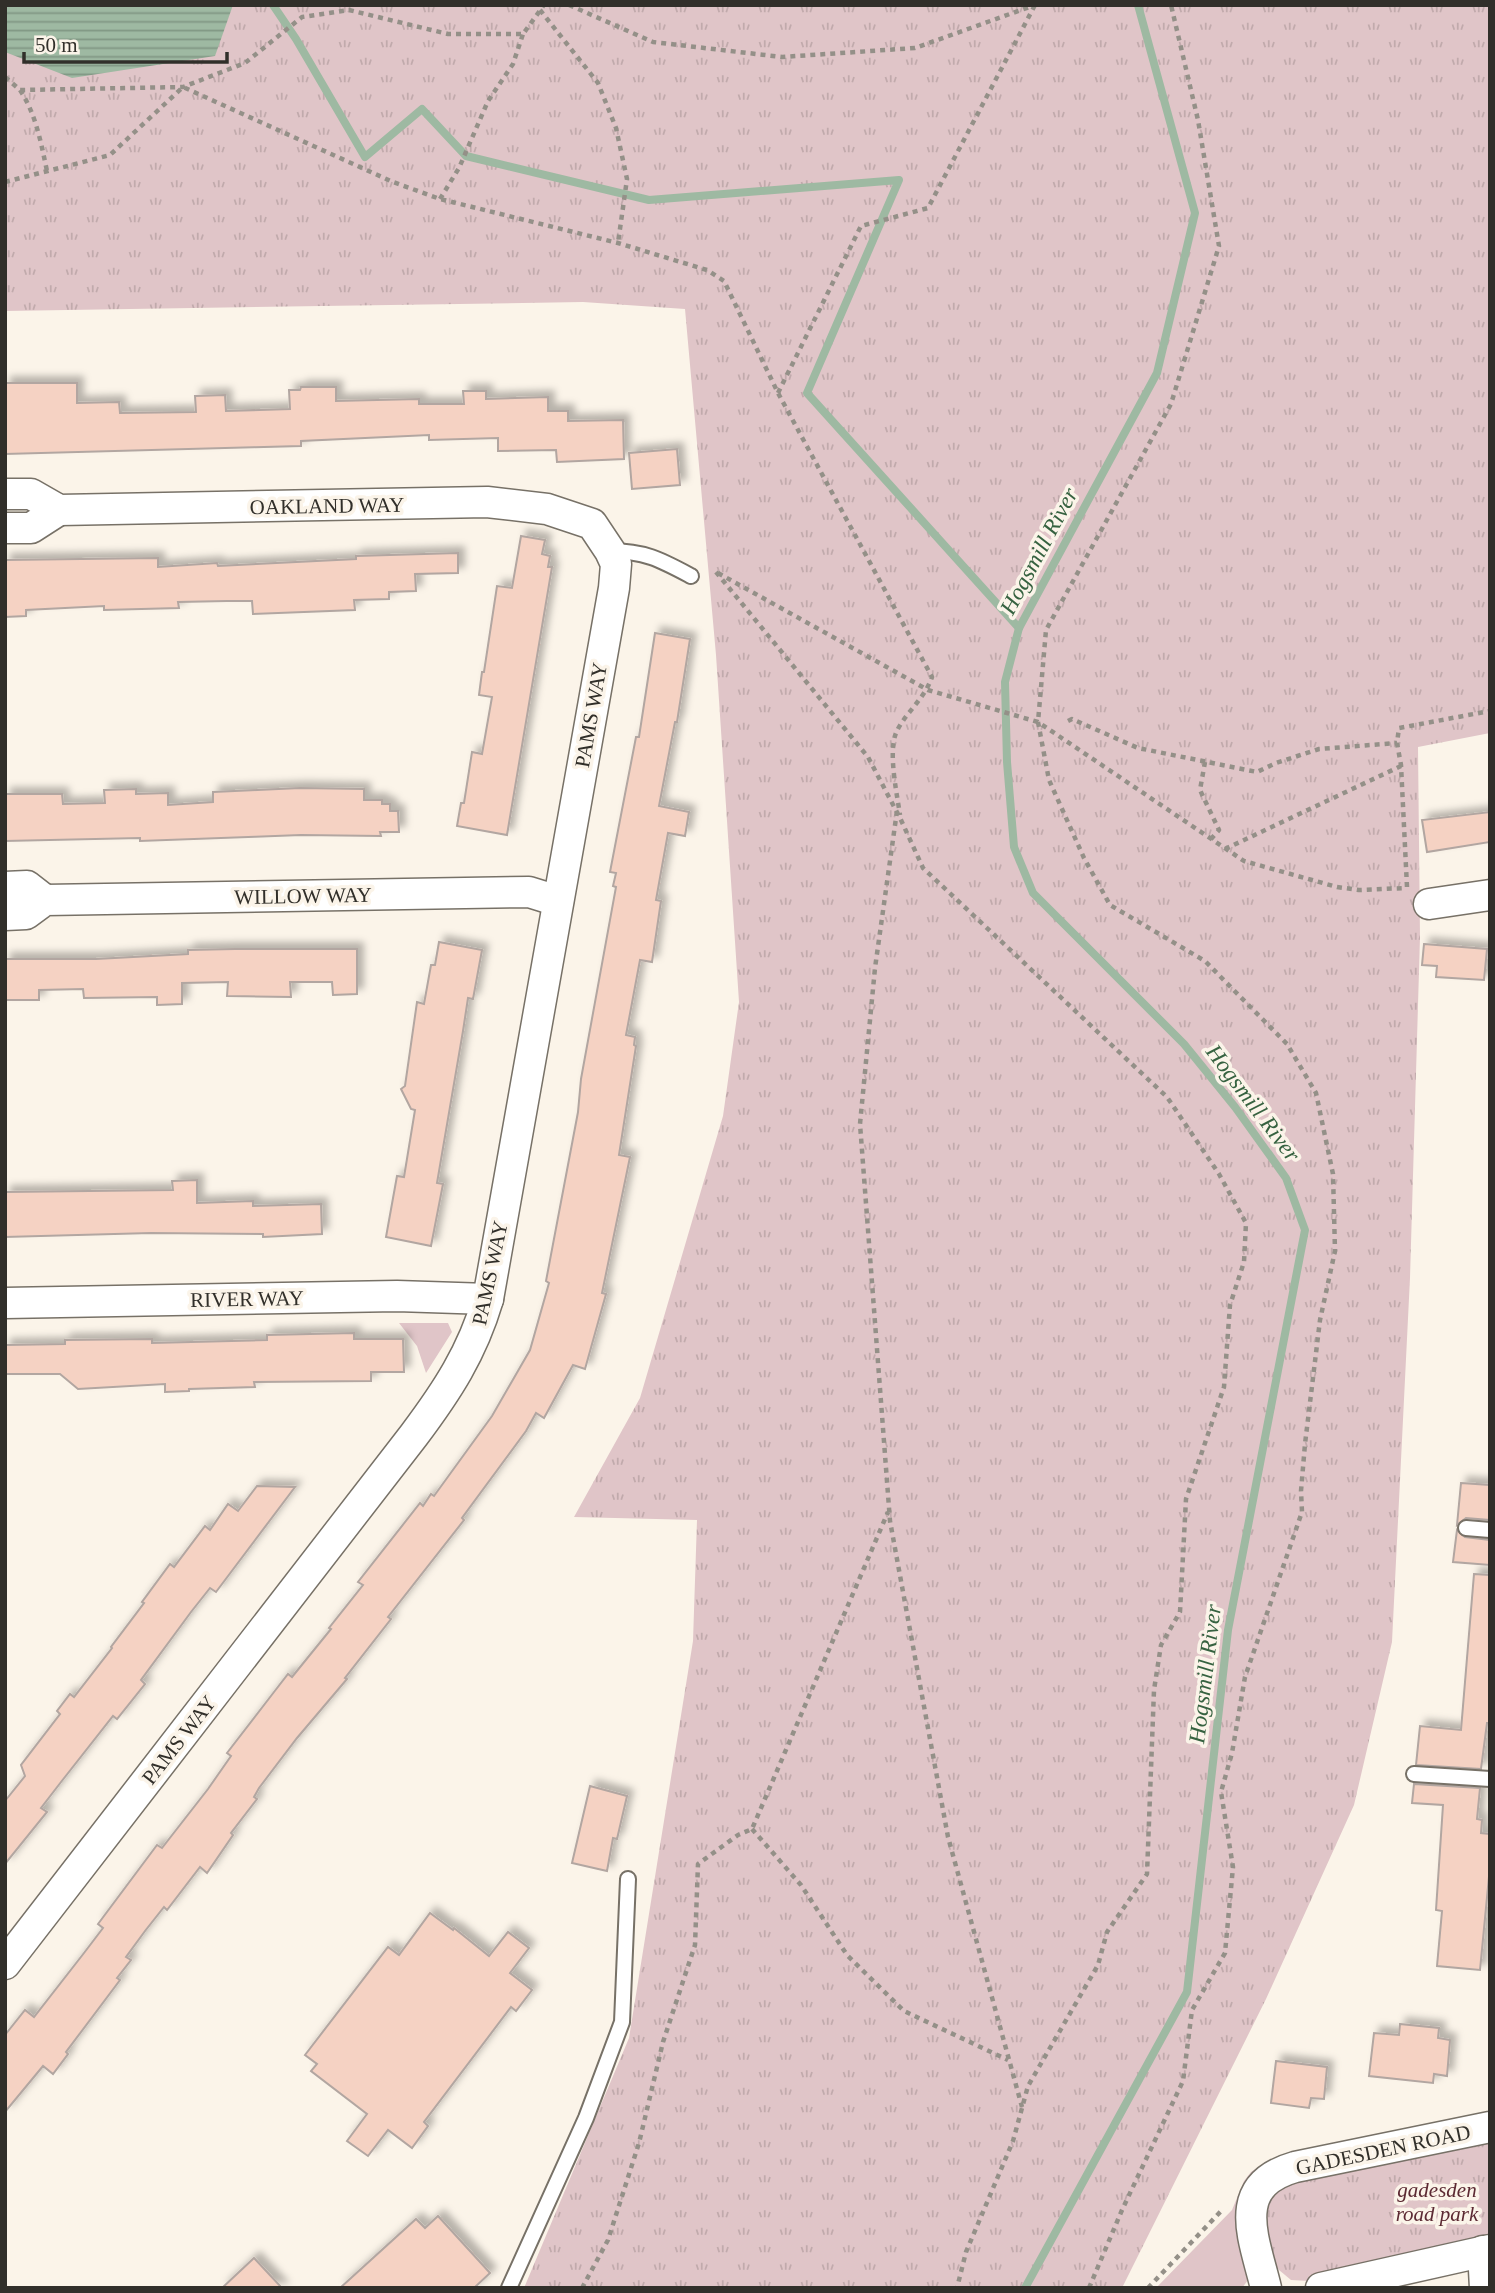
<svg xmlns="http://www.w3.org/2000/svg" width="1495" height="2293" font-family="'Times New Roman',serif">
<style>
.green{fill:#e0c5c8}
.park{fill:url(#park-tufts)}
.water{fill:url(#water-rules)}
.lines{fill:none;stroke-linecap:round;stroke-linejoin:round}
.stream{stroke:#9eb9a2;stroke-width:8}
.building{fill:#f5d2c3;stroke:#b2a6a1;stroke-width:2;filter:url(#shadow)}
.service-casing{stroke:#777167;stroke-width:18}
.minor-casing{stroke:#777167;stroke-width:33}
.path{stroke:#949088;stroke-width:4.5;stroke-dasharray:5 5;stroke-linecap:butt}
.service{stroke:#fff;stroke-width:14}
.minor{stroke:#fff;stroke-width:30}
.labels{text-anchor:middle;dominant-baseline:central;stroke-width:7;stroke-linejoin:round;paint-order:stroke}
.street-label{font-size:21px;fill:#312f2a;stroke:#fbf4e9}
.park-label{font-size:21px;font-style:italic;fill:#5c2a33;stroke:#fbf4e9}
.water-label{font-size:23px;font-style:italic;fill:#366240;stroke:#fbf4e9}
</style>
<defs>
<pattern id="park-tufts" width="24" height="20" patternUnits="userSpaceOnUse" patternTransform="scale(1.75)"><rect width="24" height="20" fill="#e0c5c8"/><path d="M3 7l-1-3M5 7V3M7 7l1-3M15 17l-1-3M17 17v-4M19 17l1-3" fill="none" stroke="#c1aaac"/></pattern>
<pattern id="water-rules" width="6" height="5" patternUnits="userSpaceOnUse" patternTransform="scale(1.75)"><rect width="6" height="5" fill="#9eb9a2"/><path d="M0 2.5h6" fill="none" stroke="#819784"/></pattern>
<filter id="shadow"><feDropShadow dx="6" dy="-6" stdDeviation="3.5" flood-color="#0004"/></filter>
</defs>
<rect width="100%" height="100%" fill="#fbf4e9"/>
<g class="green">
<path d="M399 1323H448L452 1332 426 1373 417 1346Z"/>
<path d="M1264 2163H1272L1251 2270 1248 2280 1242 2288H1156L1232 2210 1244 2181 1251 2172Z"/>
</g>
<g class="park">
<path d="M5 5H1490V733L1418 747 1420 937 1410 1278 1392 1642 1354 1805 1266 1999 1122 2288H524L629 2038 693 1641 697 1520 574 1517 640 1398 723 1116 739 1002 716 655 685 309 583 302 5 311Z"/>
<path d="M1490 2138V2243L1308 2281 1291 2280 1279 2270 1269 2257 1262 2222 1272 2191 1286 2182Z"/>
</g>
<path class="water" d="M5 5H233L215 56 72 78 5 52Z"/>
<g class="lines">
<g class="stream">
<path d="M273 5 296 39 365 157 422 109 466 156 649 200 899 180 807 393 1019 628"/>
<path d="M1025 2288 1187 1992 1228 1630 1305 1230 1286 1178 1235 1107 1184 1044 1033 893 1014 847 1007 762 1005 682 1019 628 1157 373 1195 213 1138 5"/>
</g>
</g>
<g class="building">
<path d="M5 383H77V403L119 402 120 413 196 412 195 396 225 395 226 411 290 409 289 390H300L301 387H336V401L419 399V404H464L463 391H486V399L548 397V411H568V421L623 420 624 459 557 462 556 450 498 451V438L429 440V435L301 441V446L5 454Z"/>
<path d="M677 449 680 485 632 489 629 453Z"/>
<path d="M521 536 545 540 542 554 550 556 548 567H552L507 835 457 826 461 803H464L472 752 482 754 492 697 479 695 482 672H484L497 586 512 588Z"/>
<path d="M458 553V573L415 574 416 591 389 592V599L354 600 355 610 253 614 252 601H227L178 602 179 608 104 610V606L26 610V616L5 617V560L158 558V567L217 563 218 566 356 559V556Z"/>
<path d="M655 633 690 639 677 722H675L659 806 689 812 685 836 668 833 656 900 661 901 652 962 640 960 626 1035 635 1037 634 1045 636 1046 619 1155 630 1157 602 1293 606 1294 585 1369 573 1365 544 1418 536 1413 526 1431 462 1518 464 1520 388 1617 391 1619 345 1678 347 1679 297 1738 259 1788 254 1797 257 1799 231 1833 233 1835 207 1873 200 1867 167 1910 164 1907 145 1931 126 1957 131 1960 117 1978 120 1980 66 2052 68 2054 53 2074 43 2066 5 2112V2035L25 2010 34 2017 84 1953 103 1928 98 1924 157 1845 162 1848 208 1789 231 1756 227 1753 274 1692 288 1674 292 1677 331 1629 329 1628 363 1585 358 1582 420 1503 423 1506 431 1494 434 1496 492 1416 530 1350 549 1283 546 1281 578 1112 581 1079 616 887 613 886 616 873 610 872 636 737H639Z"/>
<path d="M300 788 364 789V800H382V804H390V811H398L399 832H380L381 836 301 835 140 841V838L5 841V794H62L63 804 105 803 104 790 136 789V794L168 793V805L213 802V792Z"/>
<path d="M1490 812V842L1427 852 1422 820Z"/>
<path d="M439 942 482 950 473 999 468 998 463 1031 437 1183 443 1184 431 1246 386 1237 397 1176 404 1177 415 1110 411 1109 401 1089 405 1086 417 1002 424 1004 431 965H435Z"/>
<path d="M1424 944 1487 949 1484 980 1436 977 1437 966 1422 965Z"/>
<path d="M235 949H357V994L333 995 332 982H290L291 997 227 996 228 982 182 983V1004L157 1005V997L84 998 83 989 39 990V1000H5V959H96L188 954V950Z"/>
<path d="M197 1180V1203L253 1201V1206L321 1204 322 1234 263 1237V1234L151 1233 5 1237V1192L173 1190 172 1181Z"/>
<path d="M354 1333V1339H403L404 1372H371V1381L254 1382 255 1387 189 1389V1391L165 1392V1384L78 1389 60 1374H5V1345L65 1344V1340L152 1339V1343L267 1340V1335Z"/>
<path d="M1461 1483 1490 1485V1520L1466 1518 1457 1525Z"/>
<path d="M257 1486 295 1487 216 1592 210 1588 191 1612 141 1680 145 1684 117 1719 113 1716 61 1782 41 1808 47 1812 5 1864V1801L25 1776 21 1765 60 1714 57 1711 70 1694 74 1697 112 1648 111 1647 144 1603 142 1602 170 1564 174 1567 205 1526 210 1530 228 1504 238 1511Z"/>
<path d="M1457 1530 1465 1537 1490 1540V1565L1453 1562Z"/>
<path d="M1474 1574 1490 1575V1723H1487L1481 1769 1416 1765 1420 1726 1461 1730Z"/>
<path d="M1414 1784 1480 1788 1477 1819 1482 1820 1481 1833 1490 1834V1866L1480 1970 1437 1966 1442 1911 1436 1910 1443 1805 1412 1803Z"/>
<path d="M590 1786 627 1796 617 1839 613 1838 607 1871 572 1863Z"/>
<path d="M430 1913 453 1930 454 1928 489 1956 508 1932 529 1948 510 1973 532 1990 516 2011 511 2007 424 2122 428 2126 412 2148 388 2130 368 2156 347 2141 367 2114 311 2071 317 2064 305 2055 388 1947 399 1955Z"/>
<path d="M1400 2024 1439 2028 1438 2038 1450 2040 1447 2076 1434 2074 1433 2083 1369 2076 1374 2033 1399 2035Z"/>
<path d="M1276 2061 1327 2067 1324 2099 1311 2098 1309 2108 1271 2103Z"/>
<path d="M438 2216 490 2273 474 2288H340L416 2219 425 2228Z"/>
<path d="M254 2258 282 2288H222Z"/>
</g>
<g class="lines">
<defs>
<g id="service">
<path d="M610 551C645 551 661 560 691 576"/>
<path d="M1466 1528 1490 1530"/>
<path d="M1414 1774 1490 1779"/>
<path d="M509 2288 586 2118 622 2022 628 1879"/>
</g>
<g id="minor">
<path d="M5 494H31L59 510 487 502 547 509 592 524 610 551 616 564 614 588 488 1299C472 1353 447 1391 414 1435L5 1964"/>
<path d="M5 528H31L59 510"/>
<path d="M5 887 27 886 45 900"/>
<path d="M1429 904 1490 895"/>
<path d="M5 915 26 914 45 900 529 892 558 901"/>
<path d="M5 1303 397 1296 488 1299"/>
<path d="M1483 2251 1485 2288"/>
<path d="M1266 2288C1254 2238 1229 2186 1295 2167L1490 2127"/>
<path d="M1321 2288 1490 2250"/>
</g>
</defs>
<use href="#service" class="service-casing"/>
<use href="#minor" class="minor-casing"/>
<g class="path">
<path d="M569 5 653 42 782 57 915 48 1035 5"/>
<path d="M540 10 598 83 616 128 627 179 618 243"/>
<path d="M5 77 20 90 183 87 245 63 302 17 349 10 448 34H523L544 5"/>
<path d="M20 90C36 114 41 143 47 171"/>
<path d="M5 182 110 155 183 87 393 182 440 199 618 243 707 270 724 281 778 393 932 677C924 700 904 714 896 733 888 753 897 794 900 815"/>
<path d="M440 199 459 168 488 101 513 64 523 34"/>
<path d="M778 393 861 226 928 208 1035 5"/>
<path d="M716 572 868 757 901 820 923 868 1167 1097 1219 1174 1246 1223 1244 1262 1230 1305 1224 1387 1186 1499 1180 1612 1161 1645 1154 1690 1147 1874 1107 1932 1098 1965 1028 2086 1013 2141 966 2252 957 2288"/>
<path d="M718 573 928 690 1038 722 1244 861 1337 887 1359 890 1406 888"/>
<path d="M1068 721 1072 719 1138 748 1257 772 1276 763 1319 749 1397 743"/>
<path d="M1205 762 1200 790 1219 830 1210 840"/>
<path d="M897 811 875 968 860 1124 890 1521 948 1837 1022 2107"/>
<path d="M1225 849 1401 766"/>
<path d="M1407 887 1401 765 1397 743 1399 728 1490 711"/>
<path d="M752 1829 801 1885 847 1955 904 2011 1008 2060"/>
<path d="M582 2288 608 2240 639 2143 663 2042 695 1945 698 1864 738 1835 752 1829 888 1512"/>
<path d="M1089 2288 1122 2210 1183 2081 1192 2010 1225 1953 1233 1867 1221 1792 1232 1753 1245 1677 1302 1512 1301 1491 1305 1444 1320 1320 1335 1251 1333 1174 1316 1093 1287 1044 1205 961 1110 905 1084 858 1049 780 1038 722 1046 630 1171 404 1219 246 1198 120 1171 5"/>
<path d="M1148 2288 1222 2210"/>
</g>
<use href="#service" class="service"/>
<use href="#minor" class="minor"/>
</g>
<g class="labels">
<g class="street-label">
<text transform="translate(327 506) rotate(-1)">OAKLAND WAY</text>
<text transform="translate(591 715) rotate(-80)">PAMS WAY</text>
<text transform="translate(303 896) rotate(-1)">WILLOW WAY</text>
<text transform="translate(490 1273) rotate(-78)">PAMS WAY</text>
<text transform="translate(247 1299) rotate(-1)">RIVER WAY</text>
<text transform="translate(179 1740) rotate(-52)">PAMS WAY</text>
<text transform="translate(1383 2150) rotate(-12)">GADESDEN ROAD</text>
</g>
<g class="park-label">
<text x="1437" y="2190">gadesden<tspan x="1437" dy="24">road park</tspan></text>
</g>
<g class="water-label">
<text transform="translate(1039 551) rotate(-62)">Hogsmill River</text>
<text transform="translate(1253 1103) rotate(53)">Hogsmill River</text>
<text transform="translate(1205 1674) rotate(-83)">Hogsmill River</text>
</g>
</g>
<rect width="1495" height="2293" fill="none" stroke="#312f2a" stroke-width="14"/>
<path d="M24 52v10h203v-10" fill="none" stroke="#312f2a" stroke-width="3.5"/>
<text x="35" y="52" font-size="21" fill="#312f2a" stroke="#fbf4e9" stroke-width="5" paint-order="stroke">50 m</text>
</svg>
